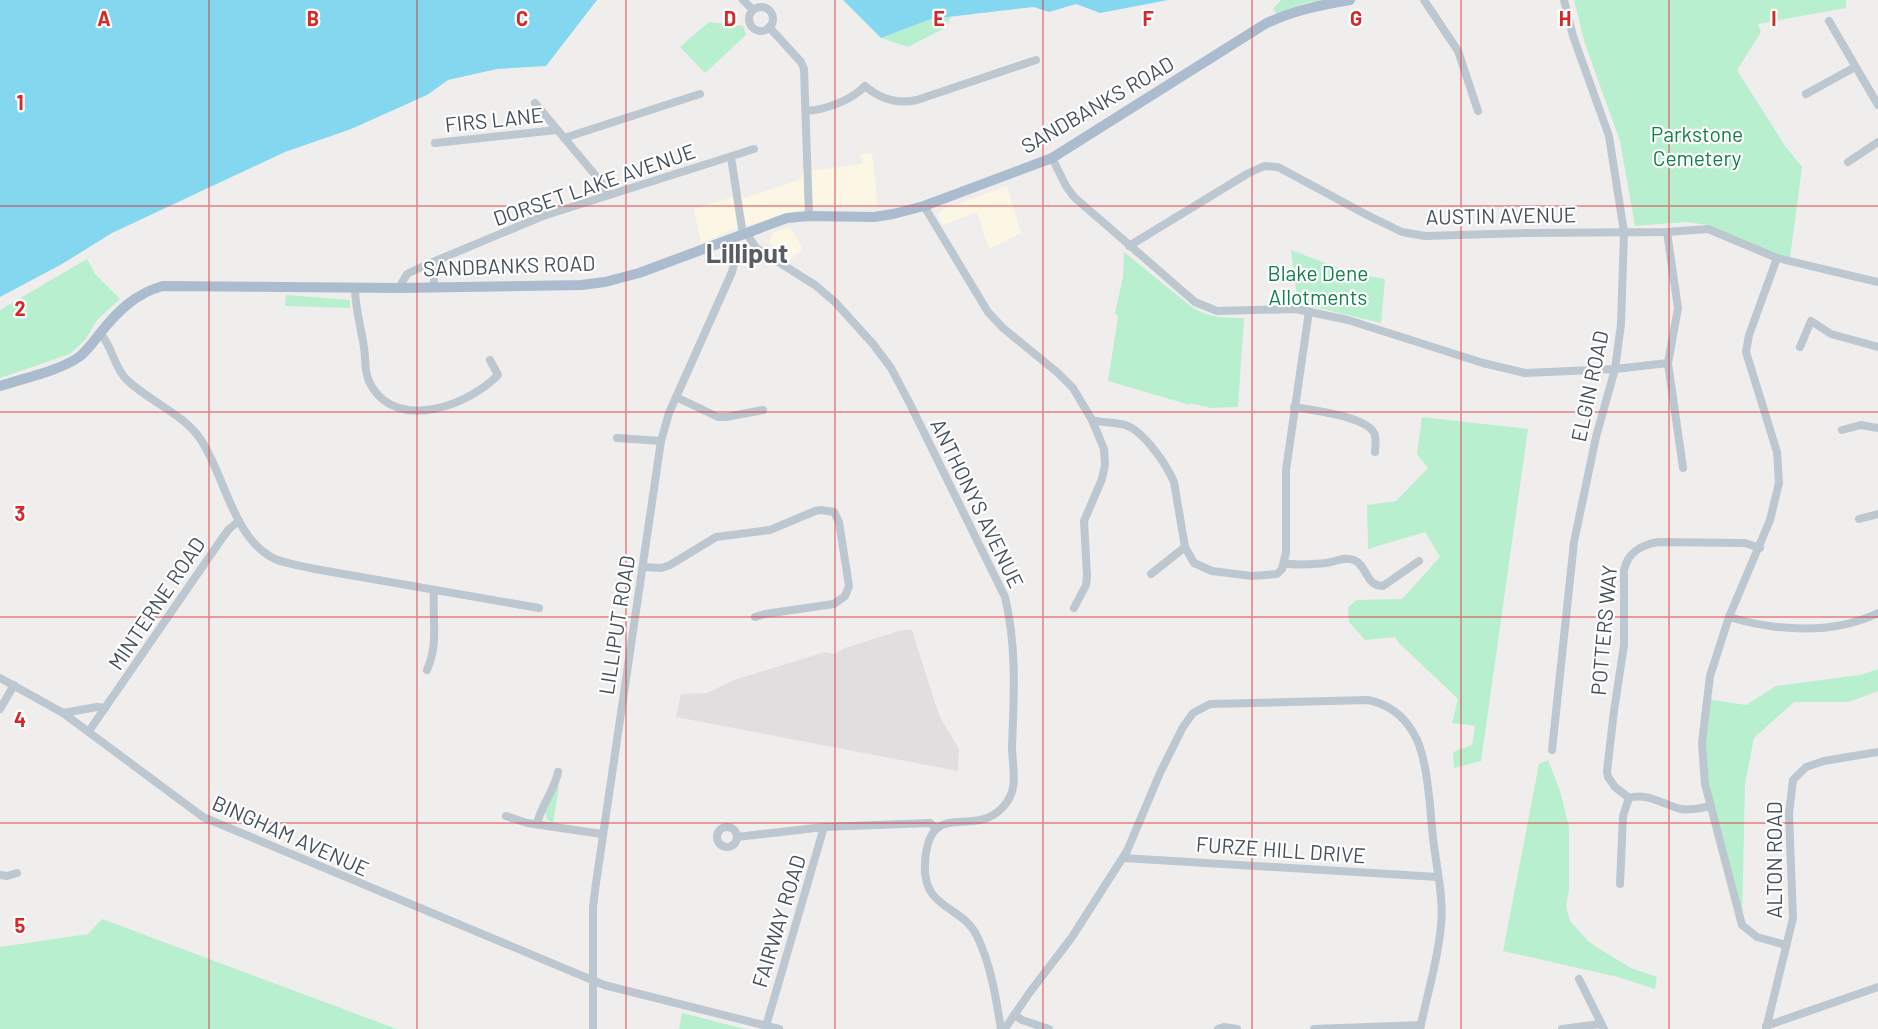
<svg xmlns="http://www.w3.org/2000/svg" width="1878" height="1029" font-family="Barlow,sans-serif">
<style>
.commercial{fill:#fcf6e4}
.education{fill:#e1dedf}
.green{fill:#b8f0cf}
.water{fill:#83d7ef}
.lines{fill:none;stroke-linecap:round;stroke-linejoin:round}
.minor{stroke:#bcc7d0;stroke-width:8}
.major{stroke:#abbcce;stroke-width:10}
.grid{fill:none;stroke:#d62828;stroke-width:1.5;stroke-opacity:0.55}
.labels{text-anchor:middle;dominant-baseline:central;stroke-width:4.5;stroke-linejoin:round;paint-order:stroke}
.street-label{font-size:21px;fill:#44505b;stroke:#fff}
.park-label{font-size:21px;fill:#127f4b;stroke:#fff}
.district-label{font-size:27px;font-weight:bold;fill:#595d62;stroke:#fff}
.grid-label{font-size:20px;text-anchor:middle;font-weight:bold;fill:#d62828;stroke:#fff;stroke-width:4.5;stroke-linejoin:round;paint-order:stroke}
</style>
<rect width="100%" height="100%" fill="#f0eded"/>
<g class="commercial">
<path d="M872 153 878 207 814 206 737 228 701 243 694 209 743 194 744 198 802 179V172L862 164 861 154Z"/>
<path d="M1007 186 1021 233 989 249 977 212 943 225 938 216 941 210Z"/>
<path d="M790 227 803 249 789 261 779 255 769 243 772 233Z"/>
</g>
<path class="education" d="M902 630H912L934 700 941 719 959 749 958 771 676 717 681 694 707 693 734 680 825 652 833 654 845 648Z"/>
<g class="green">
<path d="M1281 0H1325L1306 3 1277 14 1273 9Z"/>
<path d="M1574 0H1846V8L1758 24 1761 32 1737 70 1785 146 1802 167 1790 258 1777 255 1708 225 1686 222 1635 226 1620 141 1585 44Z"/>
<path d="M951 17 945 28 908 47 881 38 931 19Z"/>
<path d="M709 22 743 26 746 35 705 73 680 47Z"/>
<path d="M1291 250 1352 273 1385 279 1381 323 1298 303Z"/>
<path d="M1124 252 1193 308C1210 318 1225 318 1244 318L1238 407 1211 408 1190 403V405L1108 381 1118 317 1115 313 1123 277Z"/>
<path d="M87 259 95 274 120 299 97 320 85 340 70 354 0 378V310Z"/>
<path d="M286 295 350 300V308L285 306Z"/>
<path d="M1422 417 1528 429 1481 761 1454 768 1453 752 1472 745 1475 726 1452 723 1458 699 1399 643 1395 637 1365 640 1349 622 1348 607 1357 600 1402 599 1440 557 1425 532 1368 549 1367 505 1396 501 1428 468 1417 454Z"/>
<path d="M1878 669V691L1849 702H1794L1754 738 1745 784 1742 925 1711 806 1702 743 1707 699 1746 705 1776 686 1860 675Z"/>
<path d="M1548 760 1560 791 1569 827V890L1566 906 1570 921 1588 941 1598 948 1631 968 1657 977 1655 989 1618 977 1503 951 1539 764Z"/>
<path d="M558 785 559 787 553 823 547 820 545 811Z"/>
<path d="M102 919 397 1029H0V947L88 934Z"/>
<path d="M682 1013 745 1029H679Z"/>
</g>
<g class="water">
<path d="M0 0H597L546 66 497 69 448 80 427 95 351 129 285 152 112 233 62 264 0 297Z"/>
<path d="M843 0H1168L1100 13 1076 4 1049 12 1034 7 931 19 881 38Z"/>
</g>
<g class="lines">
<g class="minor">
<path d="M743 0 753 10"/>
<path d="M1424 0 1458 51 1478 111"/>
<circle cx="761" cy="19" r="12"/>
<path d="M1829 21 1878 105"/>
<path d="M769 27 801 62 804 69 809 216"/>
<path d="M1806 94 1855 67"/>
<path d="M535 103 601 182 609 195"/>
<path d="M806 111C825 110 852 100 865 86 880 99 898 104 917 100L1036 60"/>
<path d="M564 138 700 94"/>
<path d="M435 143 557 130"/>
<path d="M731 157 743 235"/>
<path d="M1052 158 1066 186 1074 197 1195 302 1217 311 1296 309 1348 320 1483 363 1525 373 1615 369 1668 363"/>
<path d="M1848 162 1878 142"/>
<path d="M924 206 988 312 1003 328 1058 373 1073 388 1092 420C1102 423 1114 422 1125 425 1144 431 1166 464 1174 482L1185 547 1194 563 1212 571 1252 576 1277 574 1282 569 1286 552V470L1309 311"/>
<path d="M1667 232 1678 308 1668 363 1683 468"/>
<path d="M747 234 756 248 815 285 835 302 873 344 891 368 909 402 1005 597C1017 647 1014 696 1012 746 1012 768 1020 789 1003 807 973 840 929 796 925 863 922 910 961 904 977 936 991 965 996 998 1001 1029"/>
<path d="M1129 246 1247 174 1264 166 1278 167 1367 215 1402 232 1425 236 1527 233 1667 232 1708 229 1777 258 1878 282"/>
<path d="M1777 258 1749 335 1746 352 1777 452 1779 483 1770 520 1729 617 1710 676 1702 743 1705 784 1742 925 1757 937 1786 945"/>
<path d="M355 288C355 308 361 327 364 347 366 361 364 375 372 387 400 432 470 404 498 375L490 360"/>
<path d="M399 288 407 274 428 264 543 216 754 149"/>
<path d="M434 288V268L437 262"/>
<path d="M100 333C113 347 113 366 127 380 150 402 184 414 201 440 225 476 233 539 275 559 287 564 302 566 315 569L539 608"/>
<path d="M1800 347 1811 321 1831 334 1878 347"/>
<path d="M676 397 718 417H726L763 410"/>
<path d="M1294 407C1312 410 1365 416 1374 433 1377 439 1375 446 1375 452"/>
<path d="M1842 430 1861 425 1878 428"/>
<path d="M617 438 661 441"/>
<path d="M1859 519 1878 514"/>
<path d="M1284 563C1297 566 1313 564 1326 563 1335 562 1345 556 1354 560 1367 565 1366 587 1383 586L1419 561"/>
<path d="M643 567 661 568 670 565 716 537 770 530 815 511 821 510 834 512 839 522 849 586 845 596 834 604 765 614 755 617"/>
<path d="M1151 574 1185 547"/>
<path d="M1074 608 1086 585 1087 576 1084 521 1102 479 1105 465 1104 449 1092 420"/>
<path d="M1729 617C1776 631 1832 635 1878 613"/>
<path d="M427 670C439 643 432 619 434 591"/>
<path d="M0 678 63 713 203 817 604 985 779 1029"/>
<path d="M0 709 14 685"/>
<path d="M63 713 97 707 105 708"/>
<path d="M89 731 223 537 229 529 239 521"/>
<path d="M1552 750 1574 542 1596 437 1615 369 1621 324 1624 232 1609 136 1573 36 1564 0"/>
<path d="M1711 806C1701 808 1690 811 1681 809 1664 805 1647 792 1629 798L1615 787 1608 777 1607 771 1614 711 1624 645V570C1628 552 1641 545 1658 542L1745 543 1760 548"/>
<path d="M506 816 527 823 602 834"/>
<path d="M537 824C541 805 555 790 558 772"/>
<circle cx="727" cy="837" r="10"/>
<path d="M737 837 824 827 930 823 936 828"/>
<path d="M1123 858 1438 877"/>
<path d="M0 875 7 876 17 873"/>
<path d="M1620 884 1623 816 1629 798"/>
<path d="M1579 979 1604 1029"/>
<path d="M1014 1015 1022 1020 1049 1029"/>
<path d="M766 1026 824 827"/>
<path d="M1766 1026 1878 987"/>
<path d="M593 1029V907L596 883 661 441 669 413 732 272 735 260 729 240"/>
<path d="M1001 1029 1006 1027 1030 992 1072 937 1127 851 1160 773 1183 727 1193 713 1210 704 1368 700C1388 704 1404 716 1414 734 1428 757 1430 810 1433 838 1436 865 1444 898 1441 925 1438 961 1427 994 1420 1029"/>
<path d="M1218 1029 1224 1027 1237 1029"/>
<path d="M1314 1029 1421 1025"/>
<path d="M1562 1029 1600 1024"/>
<path d="M1766 1029 1793 918 1789 814 1793 780 1806 767 1824 761 1878 752"/>
</g>
<path class="major" d="M0 386C24 378 59 371 79 357 88 350 94 341 101 332 118 311 136 293 163 286L399 288 581 285 605 282 639 273 787 218 809 216 874 217 893 214 924 206 1052 158 1265 24C1292 11 1320 5 1350 0"/>
</g>
<path class="grid" d="M209 0V1029M417 0V1029M626 0V1029M835 0V1029M1043 0V1029M1252 0V1029M1461 0V1029M1669 0V1029M0 206H1878M0 412H1878M0 617H1878M0 823H1878"/>
<g class="labels">
<g class="street-label">
<text transform="translate(1097 104) rotate(-30)">SANDBANKS ROAD</text>
<text transform="translate(494 119) rotate(-6)">FIRS LANE</text>
<text transform="translate(594 184) rotate(-19)">DORSET LAKE AVENUE</text>
<text transform="translate(1501 215) rotate(-1)">AUSTIN AVENUE</text>
<text transform="translate(509 265) rotate(-2)">SANDBANKS ROAD</text>
<text transform="translate(1589 386) rotate(-78)">ELGIN ROAD</text>
<text transform="translate(978 503) rotate(64)">ANTHONYS AVENUE</text>
<text transform="translate(156 603) rotate(-56)">MINTERNE ROAD</text>
<text transform="translate(616 625) rotate(-81)">LILLIPUT ROAD</text>
<text transform="translate(1603 630) rotate(-85)">POTTERS WAY</text>
<text transform="translate(291 835) rotate(24)">BINGHAM AVENUE</text>
<text transform="translate(1281 849) rotate(4)">FURZE HILL DRIVE</text>
<text transform="translate(1773 860) rotate(-90)">ALTON ROAD</text>
<text transform="translate(778 921) rotate(-73)">FAIRWAY ROAD</text>
</g>
<g class="park-label">
<text x="1697" y="133">Parkstone<tspan x="1697" dy="24">Cemetery</tspan></text>
<text x="1318" y="272">Blake Dene<tspan x="1318" dy="24">Allotments</tspan></text>
</g>
<g class="district-label">
<text x="747" y="252">Lilliput</text>
</g>
</g>
<g class="grid-label">
<text x="104" y="26">A</text>
<text x="313" y="26">B</text>
<text x="522" y="26">C</text>
<text x="730" y="26">D</text>
<text x="939" y="26">E</text>
<text x="1148" y="26">F</text>
<text x="1356" y="26">G</text>
<text x="1565" y="26">H</text>
<text x="1774" y="26">I</text>
<text x="20" y="110">1</text>
<text x="20" y="316">2</text>
<text x="20" y="521">3</text>
<text x="20" y="727">4</text>
<text x="20" y="933">5</text>
</g>
</svg>
